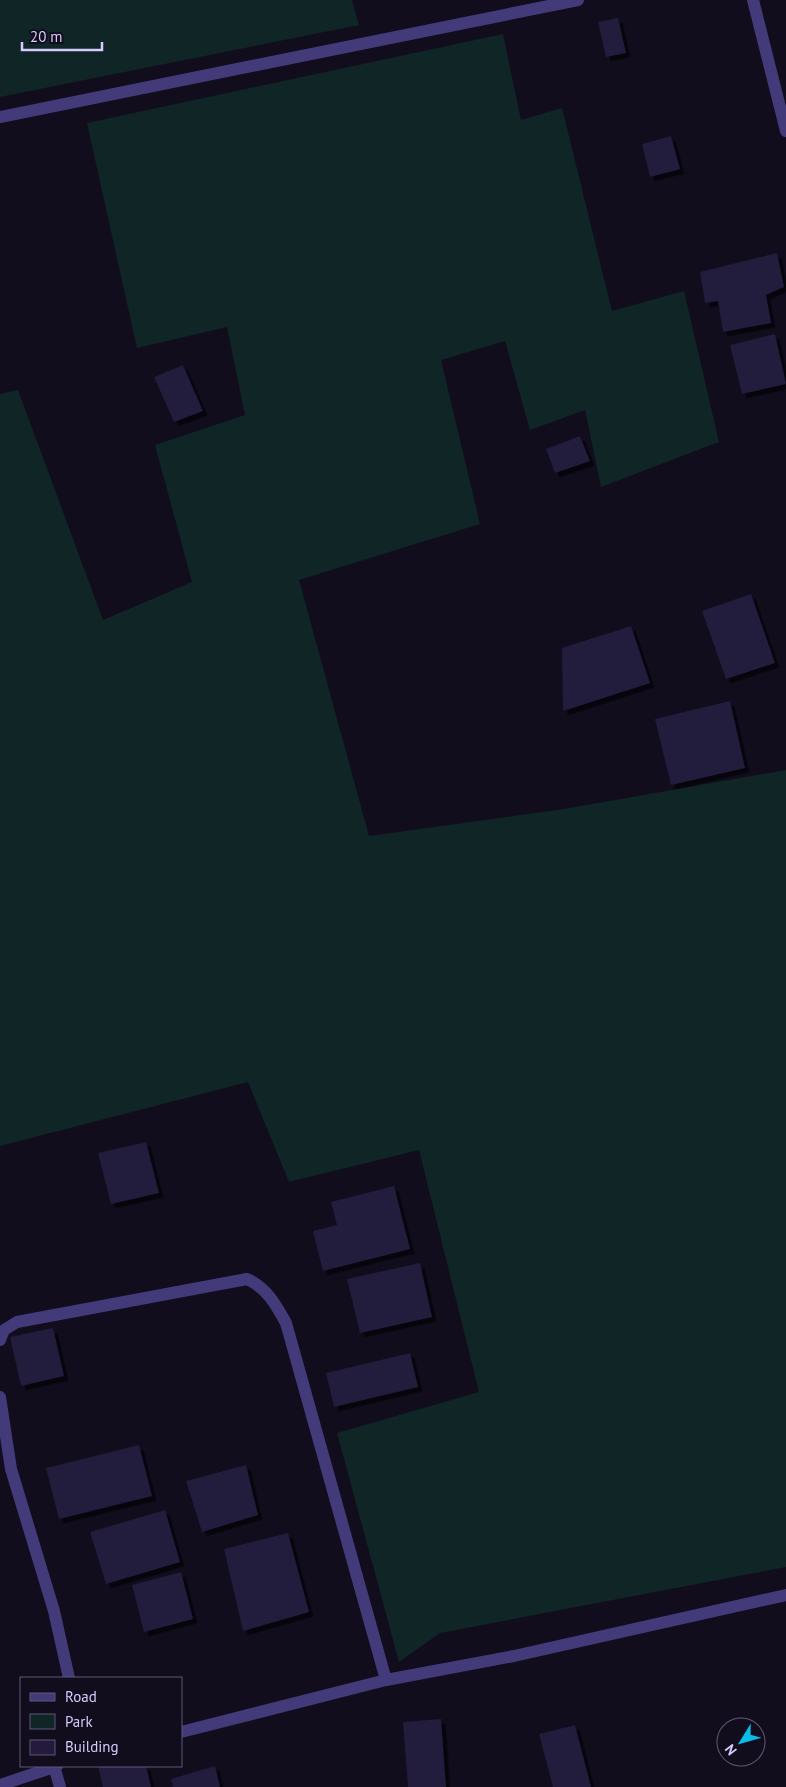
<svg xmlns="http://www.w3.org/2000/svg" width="786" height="1787" font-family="'PT Sans',sans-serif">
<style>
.green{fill:#102526}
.building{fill:#241a3d;filter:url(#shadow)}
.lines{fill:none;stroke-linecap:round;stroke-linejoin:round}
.minor{stroke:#433a7a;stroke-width:12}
</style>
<defs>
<filter id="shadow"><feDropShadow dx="4.5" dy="4.5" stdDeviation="0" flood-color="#0009"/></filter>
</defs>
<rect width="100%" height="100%" fill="#110d1d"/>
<g class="green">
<path d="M0 0H352L359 25 0 97Z"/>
<path d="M503 34 521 120 562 108 612 311 684 291 719 442 601 487 585 410 530 430 505 341 441 360 480 524 299 580 369 836 564 809 786 770V1567L440 1633 399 1662 337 1433 479 1392 419 1150 289 1182 248 1082 0 1146V394L18 390 103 620 192 582 155 445 245 415 227 327 137 348 87 123Z"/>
</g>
<g class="building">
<path d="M618 18 626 53 606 57 598 22Z"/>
<path d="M671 136 680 169 650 177 642 144Z"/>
<path d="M777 253 784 287 766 295 771 323 723 332 718 301 705 303 700 272Z"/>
<path d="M775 334 786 384 742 394 730 345Z"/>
<path d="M183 365 203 411 174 422 154 377Z"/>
<path d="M580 436 590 461 555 473 546 449Z"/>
<path d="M751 594 775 663 726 679 702 611Z"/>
<path d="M631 626 650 683 563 711 562 648Z"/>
<path d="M730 701 745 768 671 785 655 719Z"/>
<path d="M146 1142 159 1193 111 1204 98 1153Z"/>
<path d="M394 1186 410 1249 323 1271 313 1231 337 1225 331 1202Z"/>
<path d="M420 1263 432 1317 360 1333 347 1279Z"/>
<path d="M53 1328 64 1376 21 1386 10 1337Z"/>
<path d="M410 1353 418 1387 334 1407 326 1373Z"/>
<path d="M139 1445 152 1496 59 1519 46 1468Z"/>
<path d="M246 1465 258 1515 202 1532 186 1481Z"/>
<path d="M165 1510 180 1562 106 1584 90 1532Z"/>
<path d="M288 1533 309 1612 243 1631 224 1549Z"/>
<path d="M181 1572 193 1619 144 1632 132 1585Z"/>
<path d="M441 1719 446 1787H408L403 1722Z"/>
<path d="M575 1725 591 1787H553L539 1734Z"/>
<path d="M98 1766H146L151 1787H103Z"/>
<path d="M215 1766 220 1787H173L171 1779Z"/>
</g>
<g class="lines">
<g class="minor">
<path d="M753 0 786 131"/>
<path d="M0 117 578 0"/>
<path d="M0 1340 4 1330 17 1322 247 1279C267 1288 276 1305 286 1323L386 1680"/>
<path d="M0 1397 11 1469 54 1611 69 1678"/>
<path d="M181 1732 386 1680 514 1656 786 1595"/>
<path d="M54 1766 60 1787"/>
<path d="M0 1785 57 1766"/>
</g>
</g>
<rect x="20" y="1677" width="162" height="90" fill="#110d1d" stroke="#605977"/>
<rect x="30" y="1693" width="25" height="8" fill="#433a7a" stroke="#605977"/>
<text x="65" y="1702" font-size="15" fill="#d6cbfd">Road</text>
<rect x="30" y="1714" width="25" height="15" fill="#102526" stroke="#605977"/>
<text x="65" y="1727" font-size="15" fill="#d6cbfd">Park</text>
<rect x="30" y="1740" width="25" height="15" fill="#241a3d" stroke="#605977"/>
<text x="65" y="1752" font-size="15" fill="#d6cbfd">Building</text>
<g transform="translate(741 1742) rotate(233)"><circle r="24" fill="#110d1d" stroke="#605977"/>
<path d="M0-4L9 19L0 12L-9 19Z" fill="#0bbce9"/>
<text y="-8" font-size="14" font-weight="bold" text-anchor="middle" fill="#d6cbfd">N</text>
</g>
<path d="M22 42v8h80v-8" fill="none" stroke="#d6cbfd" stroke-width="2.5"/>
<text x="30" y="42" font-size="15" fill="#d6cbfd" stroke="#110d1d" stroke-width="4" paint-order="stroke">20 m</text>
</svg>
